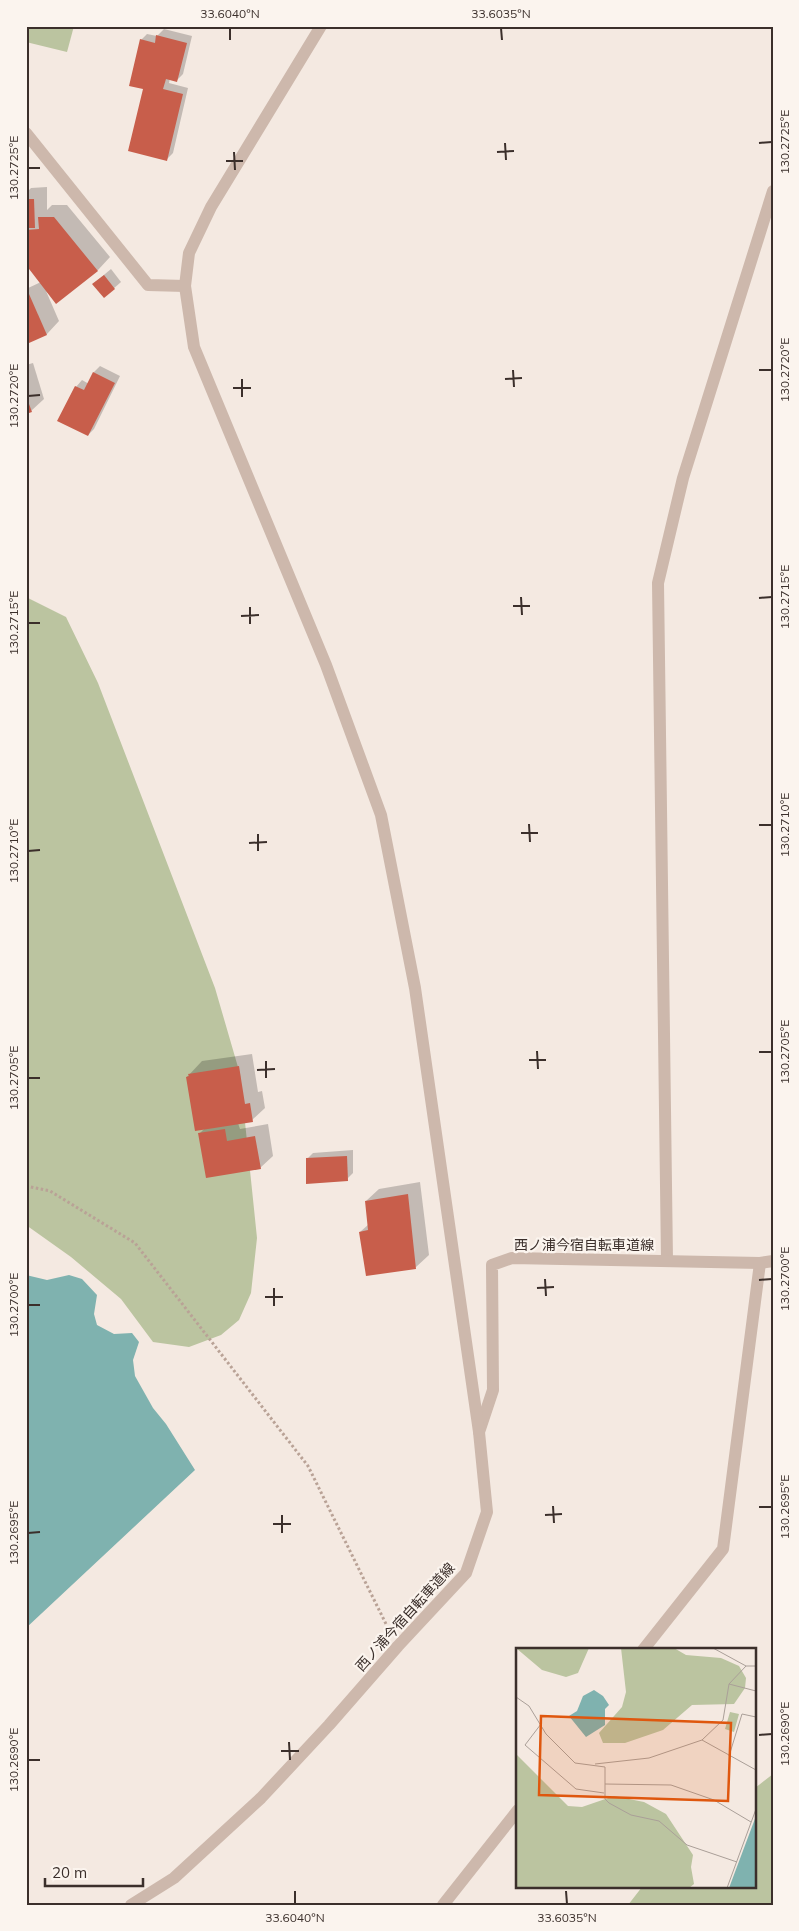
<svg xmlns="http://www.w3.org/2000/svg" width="799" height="1931" font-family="Mulish,'Noto Sans JP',sans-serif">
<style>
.green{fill:#bbc4a0}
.water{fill:#7fb2af}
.shadow{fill:#0003}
.building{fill:#c85e4b}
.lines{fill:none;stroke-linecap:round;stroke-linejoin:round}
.path{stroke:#b9a296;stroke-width:3;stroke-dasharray:2.5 2.5;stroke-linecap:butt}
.minor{stroke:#cdb8ac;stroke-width:12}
.tertiary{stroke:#cdb8ac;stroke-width:12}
.ticks{fill:none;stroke:#3b2f2b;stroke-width:2}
.labels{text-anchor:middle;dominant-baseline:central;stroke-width:4.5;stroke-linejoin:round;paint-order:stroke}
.street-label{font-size:14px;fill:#3b2f2b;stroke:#fbf4ee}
.inset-road{fill:none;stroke:#aa9f98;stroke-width:1}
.view{fill:#df570e;fill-opacity:0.15;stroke:#df570e;stroke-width:2.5}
.inset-edge{fill:none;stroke:#3b2f2b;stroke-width:2.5}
.neatline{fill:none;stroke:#3b2f2b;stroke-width:2}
.ticks-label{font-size:12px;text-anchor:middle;fill:#3b2f2b}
</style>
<rect width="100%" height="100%" fill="#f4e9e1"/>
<g class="green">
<path d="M26 26H74L67 52 26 42Z"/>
<path d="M26 597 66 617 98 683 215 988 240 1074 257 1238 251 1293 239 1320 221 1335 189 1347 153 1342 121 1299 71 1257 26 1225Z"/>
<path d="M773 1774V1905H628L642 1887H755V1788Z"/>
</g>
<path class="water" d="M26 1275 47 1280 69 1275 82 1279 97 1295 94 1314 97 1325 114 1334 132 1333 139 1342 133 1360 135 1376 153 1408 166 1424 195 1470 26 1628Z"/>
<g class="shadow">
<path d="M164 29 192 36 183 74 177 80 170 78 169 83 188 88 173 153 166 160 144 88 141 40 147 34 157 36Z"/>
<path d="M47 187V210L52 205H67L110 257 98 270 56 302 46 291 59 321 47 334 26 342V289L41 282 26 263V193L31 188Z"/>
<path d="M111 269 121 282 104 297 93 284Z"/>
<path d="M33 363 44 399 31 411 26 413V365Z"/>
<path d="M100 366 120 376 94 429 88 435 76 387 82 380 89 384 94 372Z"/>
<path d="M252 1054 258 1092 262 1091 265 1108 252 1120 238 1123 240 1129 268 1124 273 1156 260 1168 199 1134 205 1128 187 1077 202 1061Z"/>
<path d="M353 1150V1173L347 1179 307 1159 313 1153Z"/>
<path d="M420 1182 429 1255 416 1267 367 1274 360 1232 369 1224 366 1201 379 1189Z"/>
</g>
<g class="building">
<path d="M156 35 187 43 177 82 166 79 163 89 183 94 167 161 128 151 143 89 129 86 140 39 155 43Z"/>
<path d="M26 199H34L35 228H26Z"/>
<path d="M38 217H54L98 271 56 304 26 265V230L39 229Z"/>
<path d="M104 275 115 289 104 298 92 284Z"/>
<path d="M29 294 47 335 29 343 26 342V295Z"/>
<path d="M93 372 115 383 88 436 57 421 75 386 84 390Z"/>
<path d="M26 396 32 412 26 414Z"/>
<path d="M239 1066 245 1104 250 1103 253 1122 195 1131 186 1077 189 1076 188 1074Z"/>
<path d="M225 1129 227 1141 255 1136 261 1169 206 1178 198 1133Z"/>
<path d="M347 1156 348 1181 306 1184V1158Z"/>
<path d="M408 1194 416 1269 366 1276 359 1232 368 1230 365 1201Z"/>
</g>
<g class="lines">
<path class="path" d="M26 1186 50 1191 135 1243 308 1466 387 1626"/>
<g class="minor">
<path d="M26 133 148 285 185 286"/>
<path d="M667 1260 658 583 683 478 773 191"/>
<path d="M643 1650 723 1549 760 1263"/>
<path d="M131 1905 174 1878 261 1798 329 1725 398 1646 466 1573 487 1512 479 1432 493 1390 492 1265 512 1258 760 1263 773 1261"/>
<path d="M443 1905 518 1810"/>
</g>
<path class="tertiary" d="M321 26 211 207 189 253 185 286 194 347 326 665 381 815 415 988 479 1432"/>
</g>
<path class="ticks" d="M230 28V40M501 28 502 40M505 143 506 160M759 143 772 142M234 152 235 170M497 152 514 151M226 161H243M28 168H40M513 370 514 387M759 370H772M242 379V397M505 379 522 378M233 388H251M28 396 40 395M521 597 522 615M759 598 772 597M513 606H530M250 607V624M241 616 259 615M28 623H40M529 824 530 842M759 825H772M521 833H538M258 834V851M249 843 267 842M28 851 40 850M537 1051 538 1069M759 1052H772M529 1060H546M266 1061V1078M257 1070 275 1069M28 1078H40M545 1279 546 1296M759 1280 772 1279M274 1288V1306M537 1288 554 1287M265 1297H283M28 1305H40M553 1506 554 1523M759 1507H772M282 1515V1533M545 1515 562 1514M273 1524H291M28 1533 40 1532M759 1735 772 1734M289 1742 290 1760M281 1751H299M28 1760H40M295 1891V1904M566 1891 567 1904"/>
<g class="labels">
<g class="street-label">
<text x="584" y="1245">西ノ浦今宿自転車道線</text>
<text transform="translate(405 1617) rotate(-48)">西ノ浦今宿自転車道線</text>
</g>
</g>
<g transform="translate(516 1648)">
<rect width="240" height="240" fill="#f4e9e1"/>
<path d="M0 0H73L62 25 50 29 26 22ZM105 0H158L170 7 205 10 223 18 230 30 229 40 218 56 176 57 147 82 109 95H87L83 85 106 59 110 44ZM214 64 223 66 218 84 209 81ZM0 106 52 158 66 159 98 148 128 154 150 166 177 207 175 219 178 236 173 240H0Z" fill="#bbc4a0"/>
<path d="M78 42 87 48 93 57 89 61V77L70 89 53 68 61 63 67 48ZM240 168V240H213Z" fill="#7fb2af"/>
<path class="inset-road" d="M197 0 230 18H240M213 36 240 43M0 49 13 58 30 86 59 115 89 119V151L93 155 115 167 143 173 171 197 221 214M25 76 9 97 60 141 88 145M186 92 207 72 213 36 230 18M213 108 226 66 240 69M79 116 133 110 186 92 240 122M89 136 155 137 198 152 235 174M211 240 240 161"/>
<path class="view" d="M25 68 215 75 212 153 23 147Z"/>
<rect width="240" height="240" class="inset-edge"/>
</g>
<rect width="799" height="1931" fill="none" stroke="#fbf4ee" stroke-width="55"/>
<path d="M45 1878v8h98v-8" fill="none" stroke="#3b2f2b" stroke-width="2.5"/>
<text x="52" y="1878" font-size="15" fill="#3b2f2b" stroke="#fbf4ee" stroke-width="4" paint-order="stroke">20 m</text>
<rect x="28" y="28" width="744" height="1876" class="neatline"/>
<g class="ticks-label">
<text x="230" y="18">33.6040°N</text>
<text x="501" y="18">33.6035°N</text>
<text transform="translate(785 142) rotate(-90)" y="4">130.2725°E</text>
<text transform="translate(14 168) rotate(-90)" y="4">130.2725°E</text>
<text transform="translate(785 370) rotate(-90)" y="4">130.2720°E</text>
<text transform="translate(14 396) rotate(-90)" y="4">130.2720°E</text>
<text transform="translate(785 597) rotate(-90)" y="4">130.2715°E</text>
<text transform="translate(14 623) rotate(-90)" y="4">130.2715°E</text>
<text transform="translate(785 825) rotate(-90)" y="4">130.2710°E</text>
<text transform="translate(14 851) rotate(-90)" y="4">130.2710°E</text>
<text transform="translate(785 1052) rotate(-90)" y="4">130.2705°E</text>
<text transform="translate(14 1078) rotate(-90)" y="4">130.2705°E</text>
<text transform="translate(785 1279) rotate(-90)" y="4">130.2700°E</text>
<text transform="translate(14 1305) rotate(-90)" y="4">130.2700°E</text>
<text transform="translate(785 1507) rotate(-90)" y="4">130.2695°E</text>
<text transform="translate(14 1533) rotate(-90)" y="4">130.2695°E</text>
<text transform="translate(785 1734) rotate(-90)" y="4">130.2690°E</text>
<text transform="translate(14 1760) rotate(-90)" y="4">130.2690°E</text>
<text x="295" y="1922">33.6040°N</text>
<text x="567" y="1922">33.6035°N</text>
</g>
</svg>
